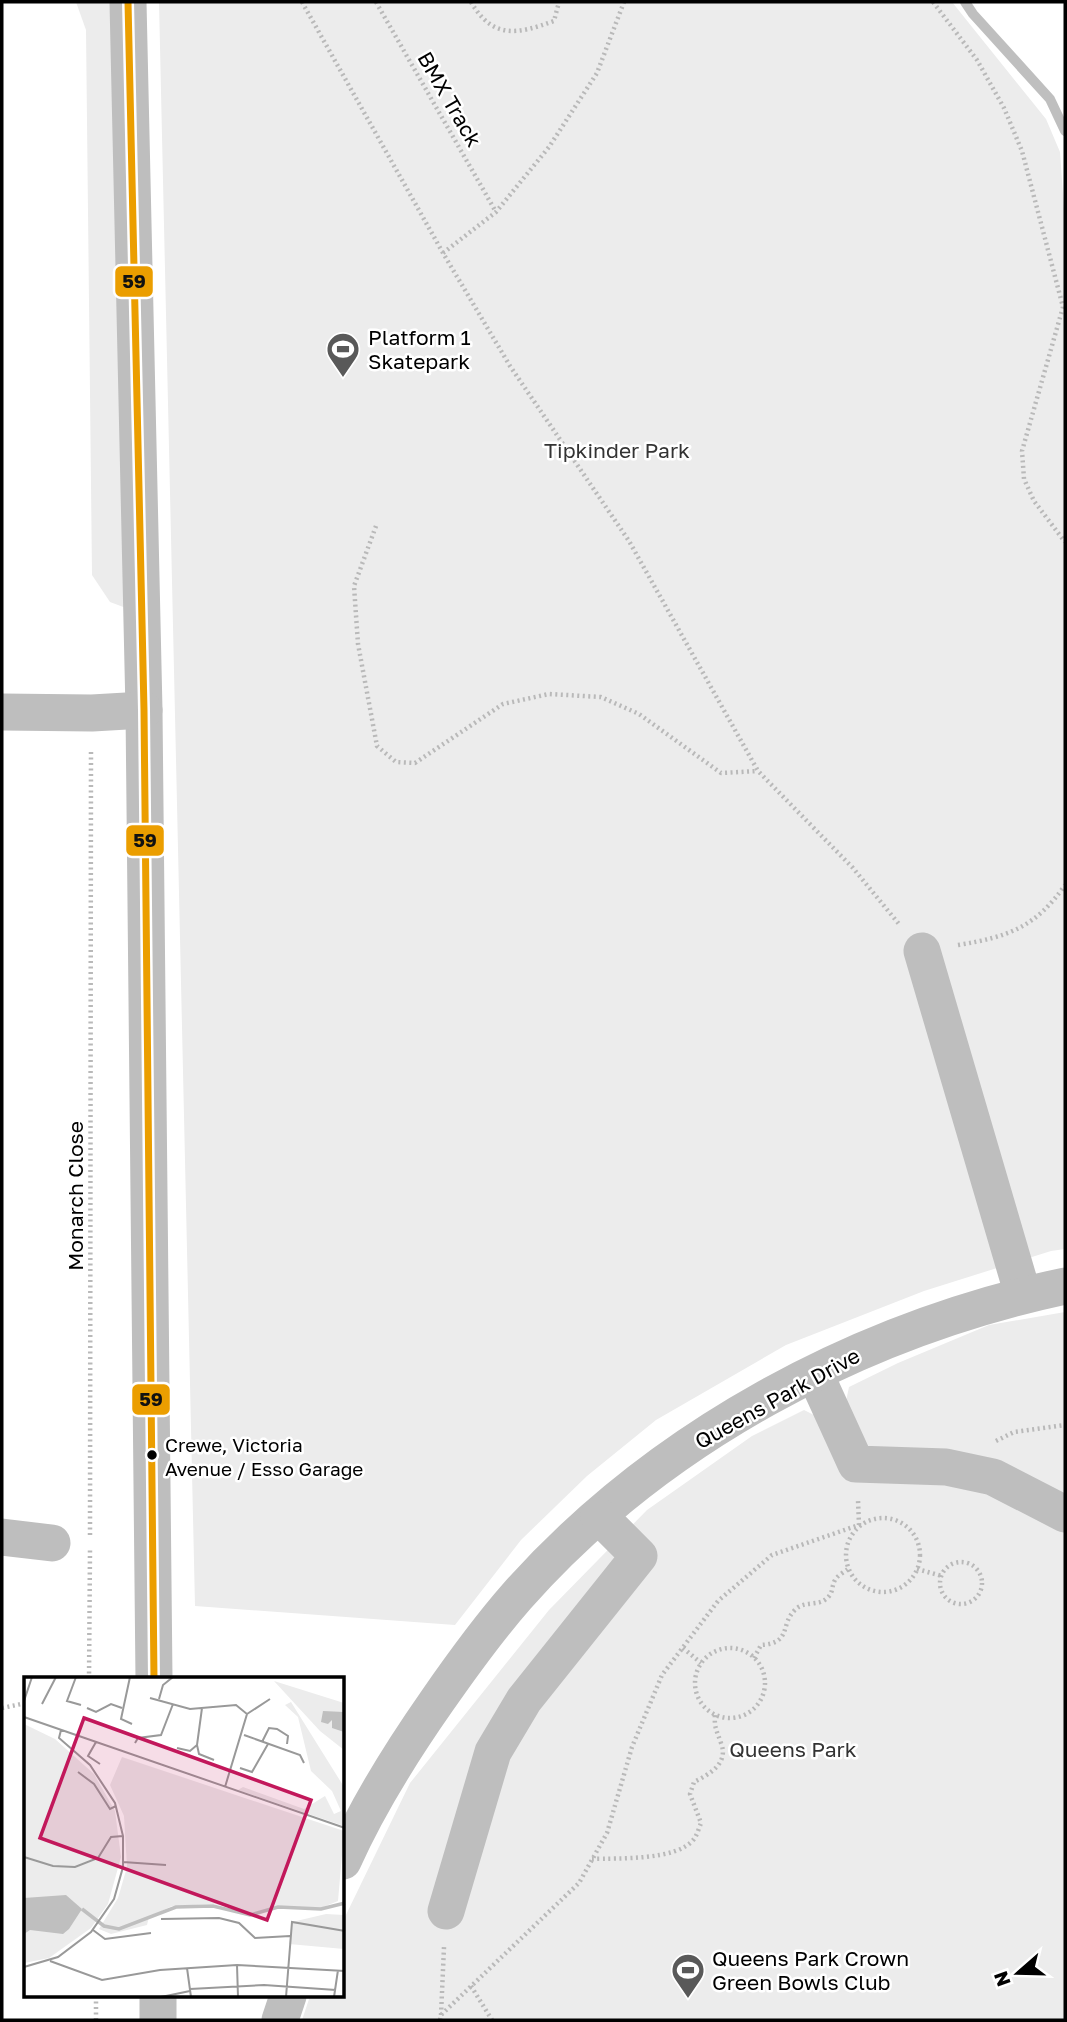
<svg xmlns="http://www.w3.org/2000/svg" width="1067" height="2022" font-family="'Golos Text',sans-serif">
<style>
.green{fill:#ececec}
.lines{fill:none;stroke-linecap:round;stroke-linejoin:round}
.stream{stroke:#bfbfbf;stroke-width:10}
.path{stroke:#b9b9b9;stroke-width:4.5;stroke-dasharray:2 3.5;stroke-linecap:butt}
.minor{stroke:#bebebe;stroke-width:37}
.bus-1-casing{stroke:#fff;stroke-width:12}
.bus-1{stroke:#eb9e00;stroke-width:7}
.bus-dot{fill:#000;stroke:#fff;stroke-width:2.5}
.labels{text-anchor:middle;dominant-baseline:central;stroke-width:5;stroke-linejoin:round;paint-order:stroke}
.bus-label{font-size:19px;fill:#000;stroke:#fff;text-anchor:start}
.street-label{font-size:21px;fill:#000;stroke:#fff}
.poi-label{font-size:21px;fill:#000;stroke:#fff;text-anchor:start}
.park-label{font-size:21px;fill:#333;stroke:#fff}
.inset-river{fill:none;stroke:#bfbfbf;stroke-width:3.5}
.inset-road{fill:none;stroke:#999;stroke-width:2}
.view{fill:#c2185b;fill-opacity:0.15;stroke:#c2185b;stroke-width:3.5}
.inset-edge{fill:none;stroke:#000;stroke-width:3.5}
.line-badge{stroke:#fff;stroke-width:2.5}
.pale-badge-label{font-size:19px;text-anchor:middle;font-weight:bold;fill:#111}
</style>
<rect width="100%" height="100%" fill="#fff"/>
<g class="green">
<path d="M76 2H113L126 608 110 602 92 575 86 30Z"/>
<path d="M159 2H952L1046 119 1060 152 1065 223V1249L1051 1251 924 1291 786 1345 656 1420 587 1476 521 1540 455 1625 195 1606Z"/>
<path d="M1065 1312V2020H302L310 1996H343V1921L410 1783 549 1610 647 1510 752 1436 804 1410 814 1415 846 1401 849 1387 898 1363 989 1325Z"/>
</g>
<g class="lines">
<path class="stream" d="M965 2 973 14 1050 99 1065 131"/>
<g class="path">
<path d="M302 2 443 253 510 366 629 541 758 771 853 868 899 924"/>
<path d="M376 2 496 212"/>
<path d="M471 2C493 40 518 34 554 21L559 2"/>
<path d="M933 2 977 60 1004 108 1022 151 1063 307 1022 451 1024 479 1034 501 1065 542"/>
<path d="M443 253 496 212 549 147 597 73 624 2"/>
<path d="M376 526 354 586 358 644 377 746 396 762 415 763 503 704 549 694 601 697 639 714 721 773 758 771"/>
<path d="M958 945C1008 937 1036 927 1065 885"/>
<path d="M996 1441 1014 1432 1065 1425"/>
<circle cx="883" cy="1555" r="37"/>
<path d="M90 1535 91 749"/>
<circle cx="961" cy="1583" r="21"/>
<path d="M917 1569 942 1576"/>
<path d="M683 1648 701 1663"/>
<circle cx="730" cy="1683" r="35"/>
<path d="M754 1658 761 1645C793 1643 779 1624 796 1609 804 1601 818 1606 826 1599 834 1593 831 1587 835 1580 837 1576 844 1572 848 1569"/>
<path d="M89 1679 90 1550"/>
<path d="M2 1708 26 1703"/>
<path d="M592 1859C618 1858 677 1861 694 1839 697 1835 699 1828 701 1823L690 1794 694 1782C710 1774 729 1763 721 1743 717 1731 714 1728 715 1715"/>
<path d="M471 1986 492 2020"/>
<path d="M96 1996V2020"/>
<path d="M441 2015 444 1947"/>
<path d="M440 2020 441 2015 579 1883 607 1833 632 1747 662 1675 718 1601 772 1555 859 1525 858 1500"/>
</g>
<g class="minor">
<path d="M128 2 144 710 154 1679"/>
<path d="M2 712 92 713 144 710"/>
<path d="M922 951 1023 1295"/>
<path d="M815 1374 856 1464 946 1467 993 1477 1065 1514"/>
<path d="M2 1537 52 1543"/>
<path d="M343 1861C368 1805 402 1751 437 1701 462 1665 488 1629 517 1596 658 1437 859 1330 1065 1286"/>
<path d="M446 1911 493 1752 524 1700 639 1556 599 1516"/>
<path d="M158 1996V2020"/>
<path d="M280 2020 288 1996"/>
</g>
<defs>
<path id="bus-1" d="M128 2 144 710 154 1679"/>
</defs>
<use href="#bus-1" class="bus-1-casing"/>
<use href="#bus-1" class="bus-1"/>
</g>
<defs>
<symbol id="stadium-pin" viewBox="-11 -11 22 30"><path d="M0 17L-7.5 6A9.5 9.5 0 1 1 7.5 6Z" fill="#595959" stroke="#fff"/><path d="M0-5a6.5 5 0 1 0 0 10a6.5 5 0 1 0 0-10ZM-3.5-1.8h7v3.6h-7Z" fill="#fff"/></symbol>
</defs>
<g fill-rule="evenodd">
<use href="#stadium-pin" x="324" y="330" width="38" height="52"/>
<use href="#stadium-pin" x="669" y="1951" width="38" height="52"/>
</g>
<circle class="bus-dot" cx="152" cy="1455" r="6"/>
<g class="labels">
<g class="bus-label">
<text x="165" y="1444">Crewe, Victoria<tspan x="165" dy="24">Avenue / Esso Garage</tspan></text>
</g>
<g class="street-label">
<text transform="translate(450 99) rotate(60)">BMX Track</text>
<text transform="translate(75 1196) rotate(-90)">Monarch Close</text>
<text transform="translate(777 1398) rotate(-29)">Queens Park Drive</text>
</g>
<g class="poi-label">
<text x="368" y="337">Platform 1<tspan x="368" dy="24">Skatepark</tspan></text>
<text x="712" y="1958">Queens Park Crown<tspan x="712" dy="24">Green Bowls Club</tspan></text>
</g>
<g class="park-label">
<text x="617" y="450">Tipkinder Park</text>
<text x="793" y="1749">Queens Park</text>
</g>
</g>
<g transform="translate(24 1677)">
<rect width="320" height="320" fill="#fff"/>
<path d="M250 4 320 26V73L296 54ZM267 25 320 110V149L214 113 219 110 280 132 301 119 310 137 317 134 308 114 287 94 274 40 261 28ZM0 47 31 62 70 97 91 134 97 180 84 227 67 251 25 281 0 286ZM98 80 320 154 314 224 297 231 255 229 227 236 190 227 148 229 125 240 123 248 87 257 75 252 94 221 103 190 100 139 86 108ZM302 237 320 238V272L265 267 268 245Z" fill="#ececec"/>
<path d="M299 34 320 35V55L308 51V43L304 47 297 45ZM42 218 58 232 45 252 39 257 6 253 0 257V221Z" fill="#bfbfbf"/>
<path class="inset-river" d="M58 232 80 249 95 252 152 230 189 229 226 238 254 230 297 232 321 226"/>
<path class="inset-road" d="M52 0 43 24 57 28M106 0 97 42 108 47M126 21 166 32 212 28 223 37 201 110M135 22 139 8 149 0M0 24 8 0M18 27 32 0M63 31 72 35 87 27 98 31M178 31 173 68 175 77 190 83M223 37 246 22M0 40 321 151M220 58 276 78 280 86M72 65 64 79 76 87M238 65 245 51 253 52 264 59 263 67M111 66 114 61 137 58 149 27M153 71 166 74 173 68M216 91 228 95 244 67M54 95 70 107 86 132 92 129M0 180 29 189 51 190 74 181 87 160 99 159M99 185 142 188M137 242 195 241 215 246 231 261 266 259M69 253 81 262 127 256M26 284 78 303 136 293 213 288 321 294M213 288 214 320M0 290 34 280 67 255 90 222 99 190V159L91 126 66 88 35 61 37 53M163 291 167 320M166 312 240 308 312 313M137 320 166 314M262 320 268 245 321 254M310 320 314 293"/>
<path class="view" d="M60 41 287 123 243 243 16 161Z"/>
<rect width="320" height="320" class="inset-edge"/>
</g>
<g class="line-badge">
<rect x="114" y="265" width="40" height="33" rx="7" fill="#eb9e00"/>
<rect x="125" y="824" width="40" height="33" rx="7" fill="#eb9e00"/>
<rect x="131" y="1383" width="40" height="33" rx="7" fill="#eb9e00"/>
</g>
<g class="pale-badge-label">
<text x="134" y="288">59</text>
<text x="145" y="847">59</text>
<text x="151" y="1406">59</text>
</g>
<rect width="1067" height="2022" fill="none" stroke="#000000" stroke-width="7"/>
<g transform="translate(1018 1973) rotate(250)" stroke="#ffffff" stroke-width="5" paint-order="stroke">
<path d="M0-5L12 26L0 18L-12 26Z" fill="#000000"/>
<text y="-10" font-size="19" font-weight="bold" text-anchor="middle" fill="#000000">N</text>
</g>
</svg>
